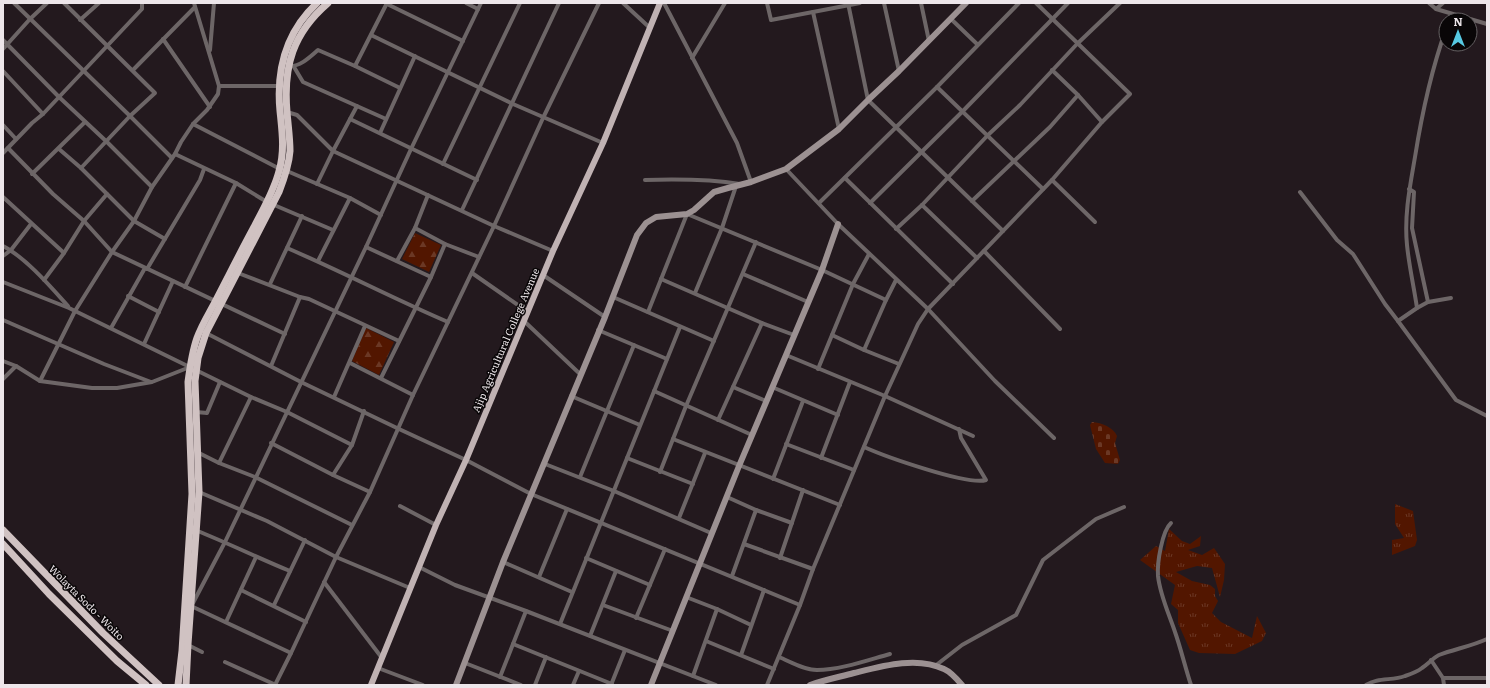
<svg xmlns="http://www.w3.org/2000/svg" width="1490" height="688" font-family="Literata,serif">
<style>
.grass{fill:url(#grass-tufts)}
.forest{fill:url(#forest-firs)}
.cemetery{fill:url(#cemetery-stones)}
.lines{fill:none;stroke-linecap:round;stroke-linejoin:round}
.minor{stroke:#6d6667;stroke-width:4}
.secondary{stroke:#9c9192;stroke-width:6}
.primary{stroke:#c0b2b3;stroke-width:6}
.trunk{stroke:#d0c2c2;stroke-width:7}
.labels{text-anchor:middle;dominant-baseline:central;stroke-width:3;stroke-linejoin:round;paint-order:stroke}
.street-label{font-size:10px;fill:#ede6ea;stroke:#090607}
</style>
<defs>
<pattern id="grass-tufts" width="24" height="20" patternUnits="userSpaceOnUse"><rect width="24" height="20" fill="#521600"/><path d="M3 7l-1-3M5 7V3M7 7l1-3M15 17l-1-3M17 17v-4M19 17l1-3" fill="none" stroke="#6b3825"/></pattern>
<pattern id="forest-firs" width="22" height="20" patternUnits="userSpaceOnUse"><rect width="22" height="20" fill="#521600"/><path d="M5 1l3.5 6h-7zM16 11l3.5 6h-7z" fill="#6b3825"/></pattern>
<pattern id="cemetery-stones" width="16" height="16" patternUnits="userSpaceOnUse"><rect width="16" height="16" fill="#521600"/><path d="M2 7V4a2 2 0 0 1 4 0v3zM10 15v-3a2 2 0 0 1 4 0v3z" fill="#6b3825"/></pattern>
</defs>
<rect width="100%" height="100%" fill="#23191e"/>
<g class="grass">
<path d="M1395 504 1413 511 1417 540 1415 546 1392 555V540L1404 538 1395 524Z"/>
<path d="M1169 529 1182 541 1190 544 1201 536 1200 546 1188 550 1202 555 1214 548 1225 564 1224 580 1220 597 1212 568 1197 566 1176 572 1192 581 1210 585 1215 589V596L1218 601 1212 613 1221 622 1252 638 1257 616 1266 633 1262 641 1235 654 1199 653 1190 650 1178 623V610L1171 604 1175 585 1140 560 1156 546 1165 551Z"/>
</g>
<g class="forest">
<path d="M415 233 441 245 429 272 402 259Z"/>
<path d="M366 328 394 342 379 375 352 361Z"/>
</g>
<path class="cemetery" d="M1092 422C1102 423 1113 427 1117 436L1115 443 1120 460 1118 464 1105 463 1096 449 1090 425Z"/>
<g class="lines">
<g class="minor">
<path d="M14 3 130 116 172 158"/>
<path d="M64 3 155 93 130 116 81 168"/>
<path d="M466 3 478 9"/>
<path d="M623 3 650 28"/>
<path d="M664 3 737 143 751 182"/>
<path d="M767 3 771 20 860 3"/>
<path d="M848 3 868 100 1003 231"/>
<path d="M884 3 899 71"/>
<path d="M921 3 929 41"/>
<path d="M1429 3 1436 9 1487 24"/>
<path d="M387 4 463 41"/>
<path d="M1436 9 1443 3"/>
<path d="M813 12 839 129"/>
<path d="M951 19 977 44"/>
<path d="M80 20 99 3"/>
<path d="M1449 20 1452 14"/>
<path d="M1446 29C1431 71 1422 113 1415 157 1410 186 1404 215 1407 245 1409 266 1414 287 1417 308L1398 321 1456 400 1487 416"/>
<path d="M371 35 513 104 603 143"/>
<path d="M163 39 210 107"/>
<path d="M3 40 59 97 107 142 152 187"/>
<path d="M3 49 30 19 47 3"/>
<path d="M210 50 214 3"/>
<path d="M692 58 725 3"/>
<path d="M289 66C300 67 310 57 318 50L355 66 387 3"/>
<path d="M355 66 400 88"/>
<path d="M294 67 303 82 386 119"/>
<path d="M133 70 195 7"/>
<path d="M1052 70 1078 95 1102 122"/>
<path d="M3 71 43 114"/>
<path d="M219 86H279"/>
<path d="M937 87 1043 189"/>
<path d="M287 112 297 115 333 151 357 106"/>
<path d="M350 119 477 180"/>
<path d="M193 124 280 169 287 171 350 198 381 215"/>
<path d="M3 125 16 139"/>
<path d="M380 133 415 56"/>
<path d="M8 148 53 194 84 221 112 252 285 334"/>
<path d="M59 149 81 168 134 221 165 239"/>
<path d="M3 153 32 123 43 114 142 9V3"/>
<path d="M175 154 236 183 267 202 333 230"/>
<path d="M443 164 520 3"/>
<path d="M786 169 838 224 928 309 995 381 1054 438"/>
<path d="M32 174 85 122"/>
<path d="M845 178 953 284"/>
<path d="M645 180C677 179 709 179 740 184"/>
<path d="M1052 180 1095 222"/>
<path d="M317 184 333 151 494 226 553 251"/>
<path d="M1409 189 1414 192 1412 228 1428 302"/>
<path d="M1300 192 1337 240 1353 254 1385 304 1398 321"/>
<path d="M3 197 64 253"/>
<path d="M972 201 1050 127 1078 95"/>
<path d="M819 203 937 87 1019 3"/>
<path d="M870 203 963 111 1068 3"/>
<path d="M922 205 977 258"/>
<path d="M462 210 559 3"/>
<path d="M415 228 445 244 479 257"/>
<path d="M896 229 922 205 988 135 1020 105 1077 44 1120 3"/>
<path d="M3 246C26 258 50 286 68 306"/>
<path d="M366 247 431 277"/>
<path d="M287 248C341 271 394 299 448 322"/>
<path d="M984 251 1060 329"/>
<path d="M3 256 11 250 31 224"/>
<path d="M318 261 350 198"/>
<path d="M397 261 415 228 428 195"/>
<path d="M147 269 200 180 204 169"/>
<path d="M238 273 300 297"/>
<path d="M472 273 528 312"/>
<path d="M743 274 808 302"/>
<path d="M543 275 605 317"/>
<path d="M661 279 762 323 794 335"/>
<path d="M44 280 64 253 84 221 107 194"/>
<path d="M3 282 69 308 251 397 287 412 352 445"/>
<path d="M270 284 302 216"/>
<path d="M185 287 236 183"/>
<path d="M695 293 722 228 736 186"/>
<path d="M128 296 159 312"/>
<path d="M613 297 714 341"/>
<path d="M1417 308 1428 302 1451 298"/>
<path d="M648 312 687 214 822 270 886 300"/>
<path d="M3 320 104 364 151 382"/>
<path d="M524 321 580 374"/>
<path d="M111 328 145 268"/>
<path d="M598 330 667 359"/>
<path d="M206 333 301 382 399 429 466 460 531 494 800 605"/>
<path d="M832 335 864 350 899 364"/>
<path d="M144 344 173 281"/>
<path d="M864 350 886 300 896 280"/>
<path d="M786 355 885 396 973 436"/>
<path d="M3 361 16 366 40 381 92 388H117L152 382 190 367"/>
<path d="M350 363 413 395"/>
<path d="M271 366 300 297 309 299 399 341"/>
<path d="M818 369 853 284 869 254"/>
<path d="M381 378 431 277 445 244"/>
<path d="M3 379 16 366"/>
<path d="M40 381 75 311 112 252 134 221 152 187 175 154 181 142 193 124 207 110 218 94 219 86 194 3"/>
<path d="M733 387 766 401"/>
<path d="M772 387 838 415"/>
<path d="M654 391 752 435"/>
<path d="M571 396 640 425"/>
<path d="M334 397 365 326"/>
<path d="M196 412 207 413 220 382"/>
<path d="M718 420 762 323"/>
<path d="M673 439 840 505"/>
<path d="M271 443 333 475 370 492"/>
<path d="M786 444 854 470"/>
<path d="M864 447C884 456 968 486 986 480L961 438 959 429"/>
<path d="M197 452 219 463 255 477 352 525"/>
<path d="M627 458 693 484"/>
<path d="M821 458 850 382"/>
<path d="M219 463 251 397"/>
<path d="M545 464 614 491 711 533"/>
<path d="M660 472 686 406 756 242"/>
<path d="M333 475 352 445 364 411"/>
<path d="M580 477 634 345"/>
<path d="M773 479 803 401"/>
<path d="M199 492 267 521 336 557 410 588"/>
<path d="M727 497 756 510 792 523"/>
<path d="M400 506 436 525"/>
<path d="M679 518 705 453"/>
<path d="M1171 523C1162 531 1157 563 1158 576 1160 595 1169 614 1175 632 1181 649 1185 667 1191 685"/>
<path d="M195 530C228 543 258 558 290 571"/>
<path d="M744 544 813 569"/>
<path d="M586 558 650 585"/>
<path d="M780 558 803 490"/>
<path d="M503 562 572 592"/>
<path d="M419 567 455 585 526 611 716 685"/>
<path d="M732 576 756 510"/>
<path d="M539 577 567 509"/>
<path d="M324 582 382 658"/>
<path d="M241 590 306 622"/>
<path d="M686 597 717 609 751 625"/>
<path d="M193 603 225 542 366 247 411 149 481 3"/>
<path d="M274 605 305 540"/>
<path d="M603 605 673 631"/>
<path d="M191 606 291 653"/>
<path d="M636 618 665 549"/>
<path d="M226 622 256 557"/>
<path d="M560 624 680 327"/>
<path d="M590 636 616 571"/>
<path d="M706 641 774 669"/>
<path d="M513 644 612 684"/>
<path d="M188 645 202 652"/>
<path d="M741 655 764 590"/>
<path d="M779 657C791 662 804 670 817 670 840 670 868 660 890 654"/>
<path d="M1431 660 1443 678 1444 685"/>
<path d="M225 662 276 685"/>
<path d="M465 663 521 685"/>
<path d="M935 666 962 645 1016 615 1043 560 1096 519 1124 507"/>
<path d="M378 668 423 685"/>
<path d="M693 676 717 609"/>
<path d="M500 677 526 611"/>
<path d="M1443 678H1487"/>
<path d="M275 685 291 653 336 557 370 492 413 395 494 226 543 118 599 3"/>
<path d="M535 685 546 657"/>
<path d="M573 685 579 671"/>
<path d="M611 685 625 650"/>
<path d="M767 685 800 605 813 569 885 396 918 324 928 309 1052 180 1102 122 1130 94 1036 3"/>
<path d="M1366 685C1378 677 1392 681 1405 676 1411 674 1417 672 1422 668 1428 664 1433 658 1439 655 1455 649 1472 646 1487 639"/>
</g>
<g class="secondary">
<path d="M456 685 503 562 605 317 637 235 646 223 656 217 687 214 694 210 714 192 728 188 751 182 786 169 839 129 868 100 899 71 966 3"/>
<path d="M651 685 739 466 822 270 838 224"/>
<path d="M810 685C824 680 839 677 854 673 882 666 917 656 944 669 951 672 957 679 962 685"/>
</g>
<path class="primary" d="M371 685 436 525 466 460 553 251 603 143 660 3"/>
<g class="trunk">
<path d="M3 530 103 633 159 685"/>
<path d="M3 544 49 594 117 661 146 685"/>
<path d="M178 685 182 651 192 494 188 382C190 367 192 352 197 338 202 324 210 312 216 300 229 275 241 251 254 227 263 209 274 191 279 171 285 151 282 131 280 111 276 69 286 32 317 3"/>
<path d="M186 685 188 644 199 492 195 381 198 358 206 333 279 192C284 179 289 165 290 151 290 138 288 125 287 112 283 66 293 33 328 3"/>
</g>
</g>
<g class="labels">
<g class="street-label">
<text transform="translate(505 340) rotate(-67)">Ajip Agricultural College Avenue</text>
<text transform="translate(87 602) rotate(45)">Wolayta Sodo - Woito</text>
</g>
</g>
<rect width="1490" height="688" fill="none" stroke="#ede6ea" stroke-width="8"/>
<g transform="translate(1458 32)"><circle r="19" fill="#090607" stroke="#646062"/>
<path d="M0-3L7 15L0 10L-7 15Z" fill="#57c9e2"/>
<text y="-6" font-size="11" font-weight="bold" text-anchor="middle" fill="#ede6ea">N</text>
</g>
</svg>
